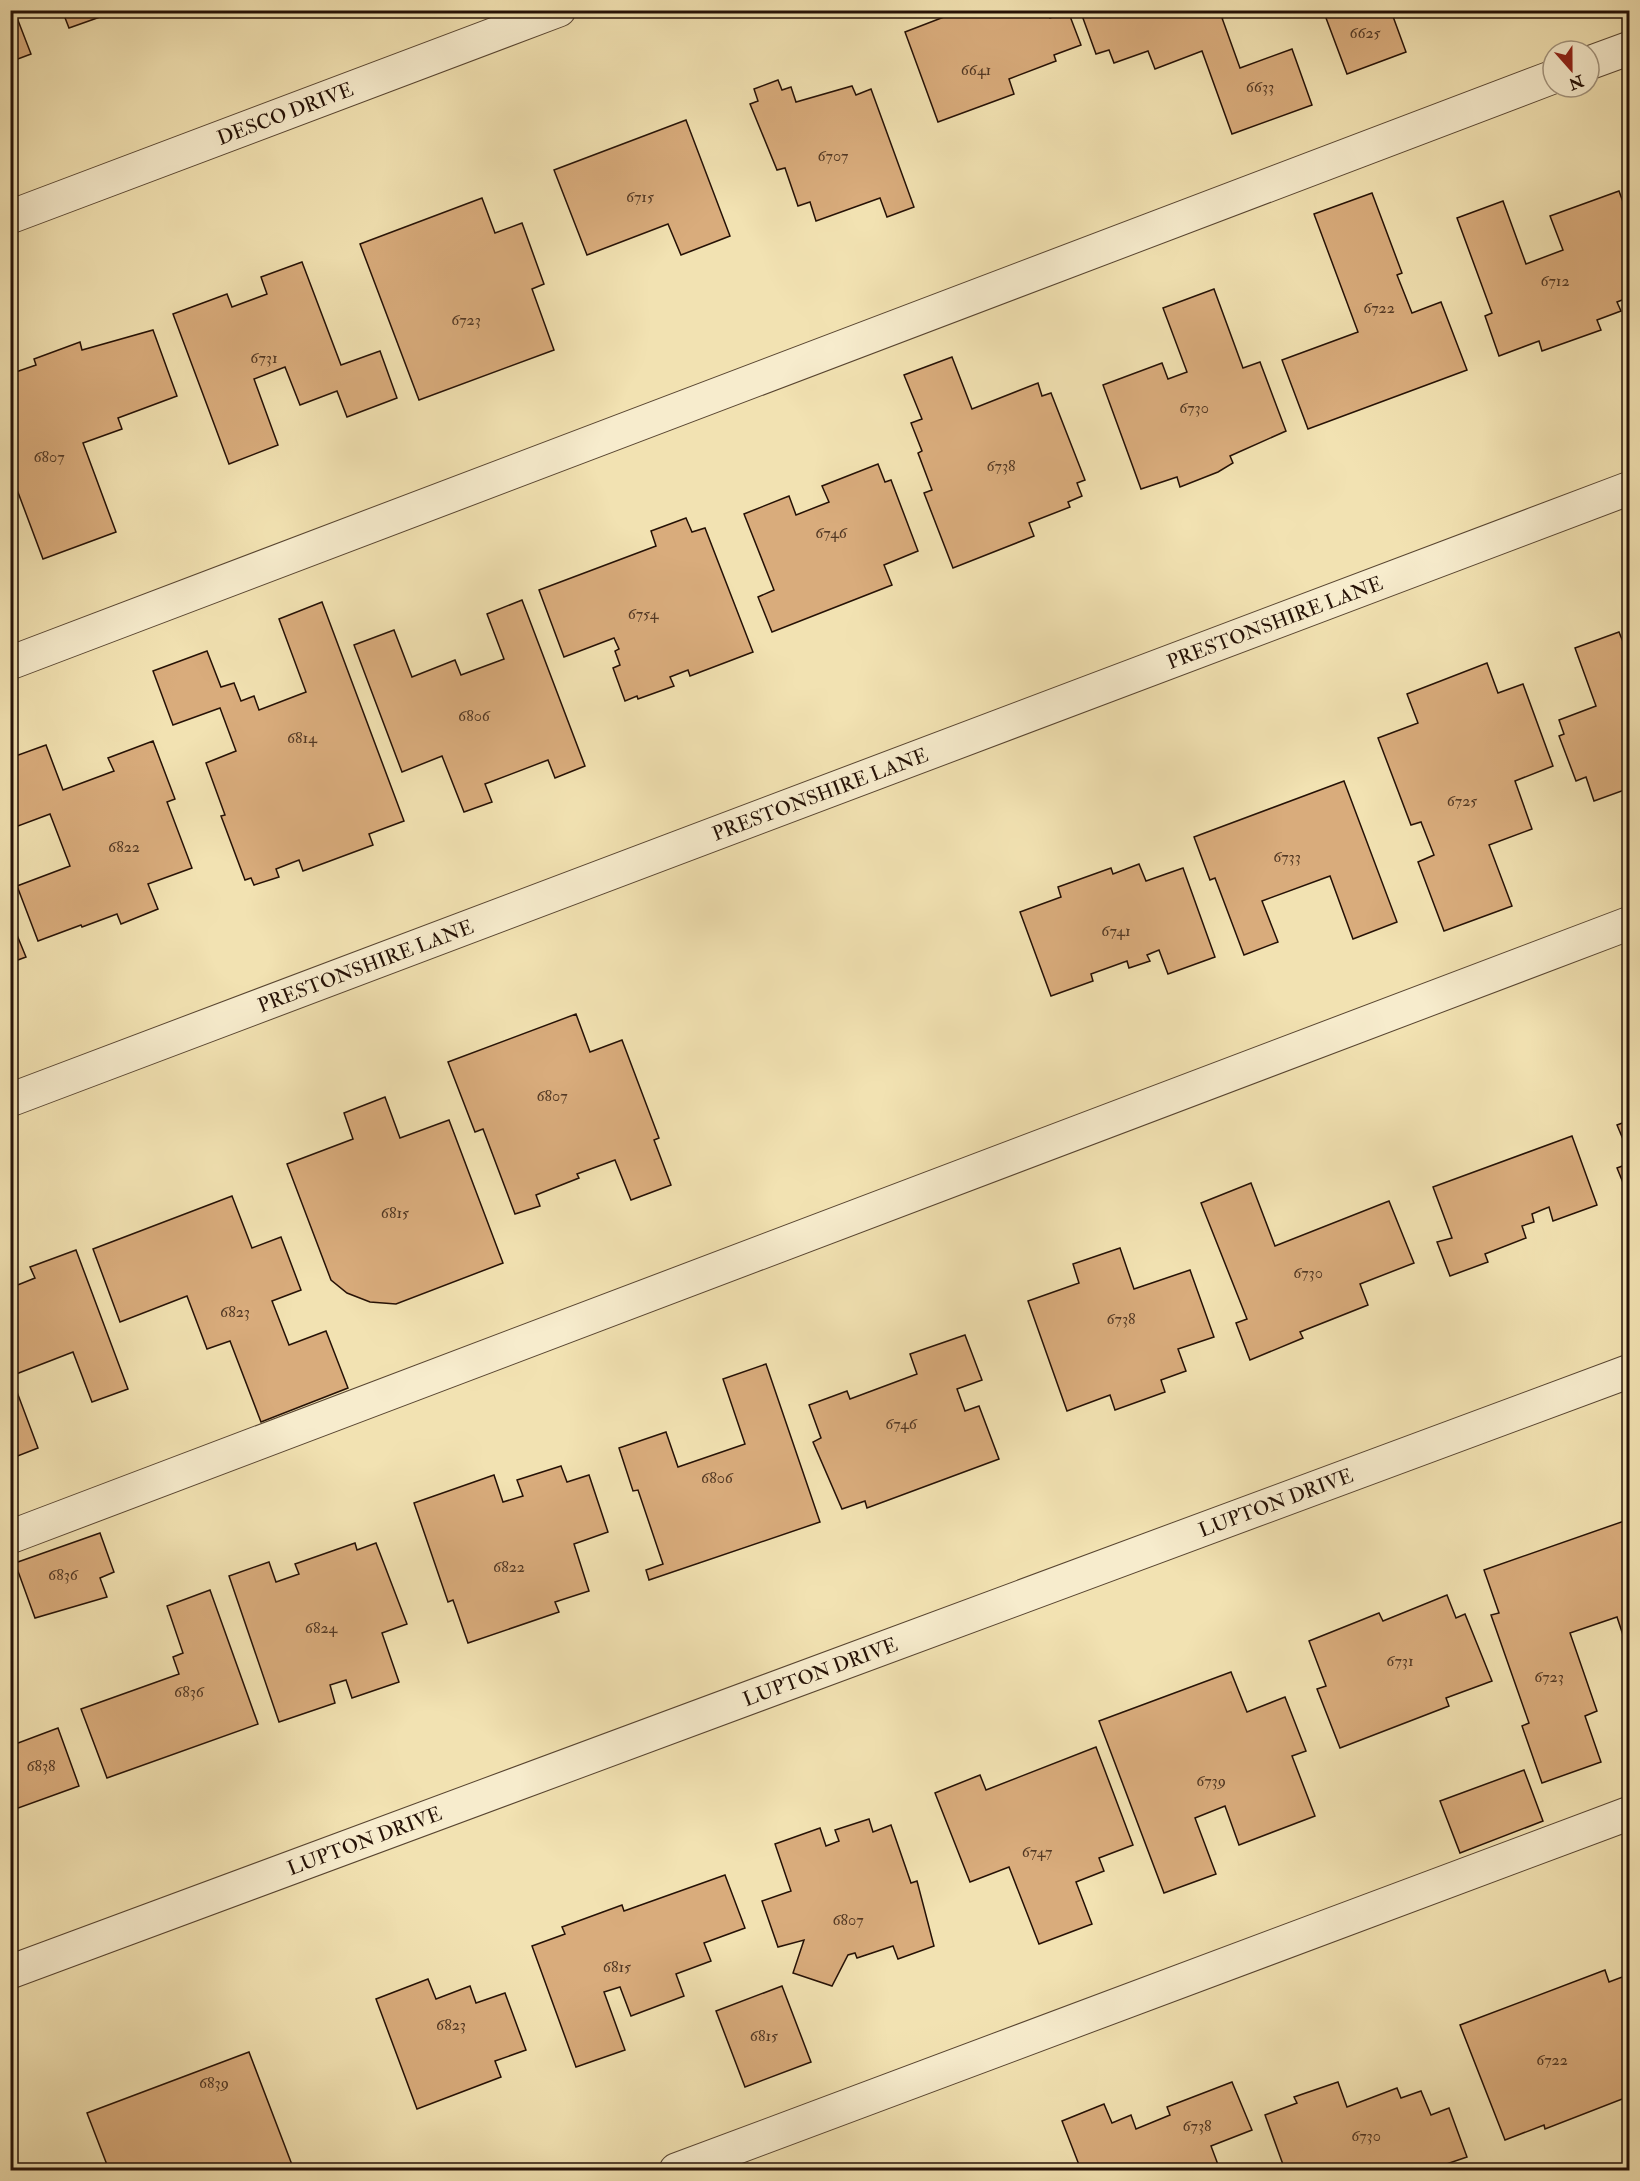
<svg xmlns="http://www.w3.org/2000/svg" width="1640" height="2181" font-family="'IM FELL Double Pica',serif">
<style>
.building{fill:#d9ac7c;stroke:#251106;stroke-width:1.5}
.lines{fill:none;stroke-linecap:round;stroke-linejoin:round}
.minor-casing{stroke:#584531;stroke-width:35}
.minor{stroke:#f7eccd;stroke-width:33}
.labels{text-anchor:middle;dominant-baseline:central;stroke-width:4.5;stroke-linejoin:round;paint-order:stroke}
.number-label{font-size:16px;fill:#523824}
.street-label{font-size:20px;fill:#251106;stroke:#f7eccd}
</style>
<rect width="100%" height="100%" fill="#f2e2b2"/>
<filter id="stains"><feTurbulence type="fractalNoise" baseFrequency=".00333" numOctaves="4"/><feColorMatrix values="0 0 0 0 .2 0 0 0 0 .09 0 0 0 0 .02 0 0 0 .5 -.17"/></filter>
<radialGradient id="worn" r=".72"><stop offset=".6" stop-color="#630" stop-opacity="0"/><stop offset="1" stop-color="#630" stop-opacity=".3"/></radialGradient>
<g class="building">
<path d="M10 10H14L31 54 10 62Z"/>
<path d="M62 10H97L100 17 69 28Z"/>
<path d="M962 10H978L979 12 984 10H1047L1050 18 1068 11 1081 45 1054 55 1056 61 1009 79 1014 94 938 122 905 32Z"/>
<path d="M1080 10H1230L1232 14 1222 18 1240 68 1292 49 1312 105 1232 134 1202 51 1155 69 1148 51 1114 63 1109 50 1096 54Z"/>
<path d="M1323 10H1383L1384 14 1391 11 1406 52 1347 74Z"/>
<path d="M778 80 782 90 791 87 796 102 852 86 856 95 871 89 914 207 887 217 880 198 816 221 810 202 798 206 785 168 777 170 750 104 758 101 754 89Z"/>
<path d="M686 120 730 236 681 255 668 224 587 255 554 170Z"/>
<path d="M1619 191 1630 221V297L1617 302 1621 311 1597 320 1601 330 1542 351 1539 341 1499 356 1485 316 1492 313 1457 218 1503 201 1526 264 1563 250 1550 216Z"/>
<path d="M1372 193 1402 273 1397 275 1412 313 1441 302 1467 370 1308 429 1282 360 1358 332 1314 214Z"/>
<path d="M482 198 495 233 522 223 544 284 532 289 554 350 419 400 360 244Z"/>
<path d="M302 262 341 365 380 351 397 398 347 417 337 391 300 405 285 367 254 379 278 445 229 464 173 314 227 294 232 307 267 294 261 277Z"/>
<path d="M1214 289 1243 368 1260 362 1286 431 1230 456 1233 463 1218 472 1180 487 1177 477 1141 489 1103 385 1162 363 1168 379 1187 372 1163 308Z"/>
<path d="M153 330 177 396 118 418 122 429 83 443 116 532 43 559 10 471V374L36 365 34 359 80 342 82 350Z"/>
<path d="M952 357 972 409 1038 383 1042 396 1051 393 1085 480 1077 483 1082 496 1068 502 1070 507 1029 523 1034 536 953 568 924 493 932 490 918 453 922 451 911 423 922 419 904 375Z"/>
<path d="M878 464 885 482 891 480 918 551 884 565 892 585 772 632 758 597 774 590 744 514 789 496 796 515 829 502 822 486Z"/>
<path d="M686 518 692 532 705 528 753 652 690 676 688 670 670 677 674 686 638 699 637 696 625 701 613 668 620 665 615 651 619 649 614 638 564 657 539 590 656 546 651 531Z"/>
<path d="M522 600 585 766 555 778 548 760 485 784 492 802 464 812 442 756 402 772 354 645 394 630 412 677 455 660 461 675 504 659 487 614Z"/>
<path d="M322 602 404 821 369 834 373 845 303 871 299 860 276 869 279 877 254 885 251 878 245 880 221 816 225 815 206 763 236 751 220 708 173 725 153 671 207 651 221 687 234 683 241 701 254 696 259 710 306 692 279 619Z"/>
<path d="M1619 632 1630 659V788L1594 801 1586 777 1576 781 1559 736 1564 734 1559 720 1596 706 1575 648Z"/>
<path d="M1487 663 1498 693 1523 684 1553 766 1515 781 1532 829 1489 845 1512 906 1444 931 1418 862 1434 855 1421 822 1411 825 1378 738 1418 723 1407 694Z"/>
<path d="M153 741 175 799 167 802 192 868 148 884 158 909 121 924 117 914 82 927 81 925 38 941 17 886 70 866 50 814 10 829V758L46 745 63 790 114 771 108 758Z"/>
<path d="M1344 781 1397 922 1353 939 1330 876 1262 901 1278 942 1244 955 1215 878 1210 880 1194 837Z"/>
<path d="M1139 864 1146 881 1183 868 1215 957 1168 974 1159 950 1147 955 1150 961 1129 968 1127 961 1091 974 1093 981 1051 996 1020 912 1061 897 1058 887 1111 868 1113 874Z"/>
<path d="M10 918 26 957 10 963Z"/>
<path d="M576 1014 590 1052 622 1040 659 1138 654 1140 671 1185 631 1200 615 1160 577 1174 579 1178 536 1195 540 1206 515 1214 483 1129 475 1132 448 1062Z"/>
<path d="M385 1097 400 1138 449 1120 503 1263 396 1304 370 1302 347 1293 331 1280 287 1164 353 1139 344 1113Z"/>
<path d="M1630 1120V1156L1617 1125Z"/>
<path d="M1572 1136 1597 1205 1553 1221 1549 1207 1532 1214 1534 1222 1522 1226 1526 1238 1485 1254 1488 1262 1450 1276 1437 1242 1452 1238 1433 1187Z"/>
<path d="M1630 1163V1200L1617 1168Z"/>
<path d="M1251 1183 1275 1246 1389 1201 1414 1263 1360 1284 1368 1305 1300 1332 1303 1338 1250 1360 1236 1323 1247 1319 1201 1203Z"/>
<path d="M232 1196 252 1248 281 1237 301 1290 272 1301 289 1345 326 1331 348 1388 261 1422 230 1341 207 1349 187 1296 120 1322 93 1249Z"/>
<path d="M1120 1248 1134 1289 1190 1270 1214 1337 1178 1349 1186 1371 1161 1380 1165 1392 1115 1410 1110 1395 1067 1411 1028 1301 1079 1283 1073 1264Z"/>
<path d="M76 1250 128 1389 92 1402 73 1352 11 1376 38 1448 10 1459V1288L35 1278 30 1267Z"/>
<path d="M965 1335 982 1380 957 1389 965 1411 979 1406 999 1459 867 1508 865 1501 842 1509 813 1442 821 1438 809 1405 847 1391 850 1399 917 1374 910 1354Z"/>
<path d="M766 1364 820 1522 649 1580 646 1570 663 1564 638 1490 633 1491 619 1448 666 1432 678 1467 745 1444 723 1379Z"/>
<path d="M561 1466 567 1482 589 1475 608 1532 574 1544 589 1591 555 1602 559 1612 468 1643 453 1600 448 1602 414 1503 494 1475 503 1502 523 1496 517 1480Z"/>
<path d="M1630 1519V1643L1626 1644 1617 1617 1570 1633 1597 1711 1585 1716 1601 1762 1542 1783 1522 1726 1529 1723 1491 1615 1499 1613 1484 1570Z"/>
<path d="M100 1533 114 1572 100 1578 107 1597 35 1618 15 1563Z"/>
<path d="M355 1543 357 1550 376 1543 407 1624 382 1633 399 1682 352 1698 346 1680 330 1685 335 1703 279 1722 229 1576 269 1562 276 1582 299 1574 295 1564Z"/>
<path d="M210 1590 258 1724 107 1778 81 1709 179 1674 173 1657 183 1653 167 1606Z"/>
<path d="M1447 1595 1456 1618 1465 1614 1492 1681 1446 1698 1449 1706 1340 1748 1317 1689 1326 1686 1309 1641 1379 1613 1383 1621Z"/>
<path d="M1231 1672 1247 1712 1285 1697 1306 1751 1292 1756 1315 1816 1239 1845 1225 1806 1195 1818 1216 1874 1164 1893 1099 1721Z"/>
<path d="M58 1728 79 1786 10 1811V1746Z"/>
<path d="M1096 1747 1133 1845 1099 1858 1104 1871 1076 1882 1092 1924 1039 1944 1009 1867 970 1882 935 1793 980 1775 986 1790Z"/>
<path d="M1524 1770 1543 1821 1460 1853 1440 1801Z"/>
<path d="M869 1819 873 1832 891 1825 911 1883 917 1881 934 1946 898 1959 893 1946 857 1958 855 1953 848 1955 832 1986 793 1973 804 1940 778 1947 762 1901 791 1891 775 1844 820 1828 826 1846 839 1841 835 1830Z"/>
<path d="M725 1875 745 1928 704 1943 711 1961 676 1974 684 1996 631 2016 620 1987 604 1992 625 2050 576 2067 532 1946 565 1934 562 1927 622 1905 624 1911Z"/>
<path d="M1605 1970 1609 1982 1630 1974V2096L1545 2129 1544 2125 1505 2140 1460 2025Z"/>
<path d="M428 1979 436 1999 470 1986 476 2003 505 1993 526 2050 495 2061 501 2077 417 2109 376 1999Z"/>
<path d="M782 1986 811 2062 745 2087 716 2011Z"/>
<path d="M249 2052 294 2170H109L87 2113Z"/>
<path d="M1232 2082 1252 2130 1211 2146 1220 2170H1081L1062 2121 1104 2104 1112 2123 1131 2115 1136 2129 1170 2115 1167 2107Z"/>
<path d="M1338 2082 1347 2107 1397 2088 1401 2098 1421 2091 1431 2115 1449 2108 1467 2157 1429 2170H1425L1422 2165 1407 2170H1285L1265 2115 1297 2103 1294 2097Z"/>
</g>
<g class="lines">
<defs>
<g id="minor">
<path d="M1589 63 1630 48"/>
<path id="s1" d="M10 217 559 10"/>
<path d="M10 663 1553 77"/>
<path id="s2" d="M10 1100 1630 488"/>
<path d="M10 1537 1630 923"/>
<path id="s3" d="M10 1972 1630 1371"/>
<path d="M676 2170 1630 1813"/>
</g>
</defs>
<use href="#minor" class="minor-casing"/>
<use href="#minor" class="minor"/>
</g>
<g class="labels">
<g class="number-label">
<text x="1365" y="33">6625</text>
<text x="976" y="70">6641</text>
<text x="1260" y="87">6633</text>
<text x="833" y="156">6707</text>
<text x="640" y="197">6715</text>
<text x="1555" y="281">6712</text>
<text x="1379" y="308">6722</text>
<text x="466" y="320">6723</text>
<text x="264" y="358">6731</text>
<text x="1194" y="408">6730</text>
<text x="49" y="457">6807</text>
<text x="1001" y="466">6738</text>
<text x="831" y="533">6746</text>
<text x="643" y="614">6754</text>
<text x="474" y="716">6806</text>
<text x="302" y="738">6814</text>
<text x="1462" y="801">6725</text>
<text x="124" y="847">6822</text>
<text x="1287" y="857">6733</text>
<text x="1116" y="931">6741</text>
<text x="552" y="1096">6807</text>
<text x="395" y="1213">6815</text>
<text x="1308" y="1273">6730</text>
<text x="235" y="1312">6823</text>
<text x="1121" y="1319">6738</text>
<text x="901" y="1424">6746</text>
<text x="717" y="1478">6806</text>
<text x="509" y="1567">6822</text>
<text x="63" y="1575">6836</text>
<text x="321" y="1628">6824</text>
<text x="1400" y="1661">6731</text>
<text x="1549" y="1677">6723</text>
<text x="189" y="1692">6836</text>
<text x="41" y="1766">6838</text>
<text x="1211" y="1781">6739</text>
<text x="1037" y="1852">6747</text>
<text x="848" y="1920">6807</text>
<text x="617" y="1967">6815</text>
<text x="451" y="2025">6823</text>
<text x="764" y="2036">6815</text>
<text x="1552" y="2060">6722</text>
<text x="214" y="2083">6839</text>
<text x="1197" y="2126">6738</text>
<text x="1366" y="2136">6730</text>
</g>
<g class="street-label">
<text stroke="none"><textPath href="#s1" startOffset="294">DESCO DRIVE</textPath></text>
<text stroke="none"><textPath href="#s2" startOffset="1352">PRESTONSHIRE LANE</textPath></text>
<text stroke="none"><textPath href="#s2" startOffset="866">PRESTONSHIRE LANE</textPath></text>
<text stroke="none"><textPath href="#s2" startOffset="380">PRESTONSHIRE LANE</textPath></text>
<text stroke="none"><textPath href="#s3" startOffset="1350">LUPTON DRIVE</textPath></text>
<text stroke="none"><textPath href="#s3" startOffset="864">LUPTON DRIVE</textPath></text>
<text stroke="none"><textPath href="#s3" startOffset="378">LUPTON DRIVE</textPath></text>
</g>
</g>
<rect width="1640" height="2181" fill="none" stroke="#f2e2b2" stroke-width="36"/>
<rect x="12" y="12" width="1616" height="2157" fill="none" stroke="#251106" stroke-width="3"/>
<rect x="18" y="18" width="1604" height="2145" fill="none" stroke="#251106" stroke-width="1.5"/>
<g transform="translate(1571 69) rotate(159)"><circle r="28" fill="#f7eccd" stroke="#a3947d" stroke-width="1.5"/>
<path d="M0-4.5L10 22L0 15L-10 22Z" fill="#8f2418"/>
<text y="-9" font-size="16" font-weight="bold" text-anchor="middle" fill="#251106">N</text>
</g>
<rect width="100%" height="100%" filter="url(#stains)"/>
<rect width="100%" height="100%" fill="url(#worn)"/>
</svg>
